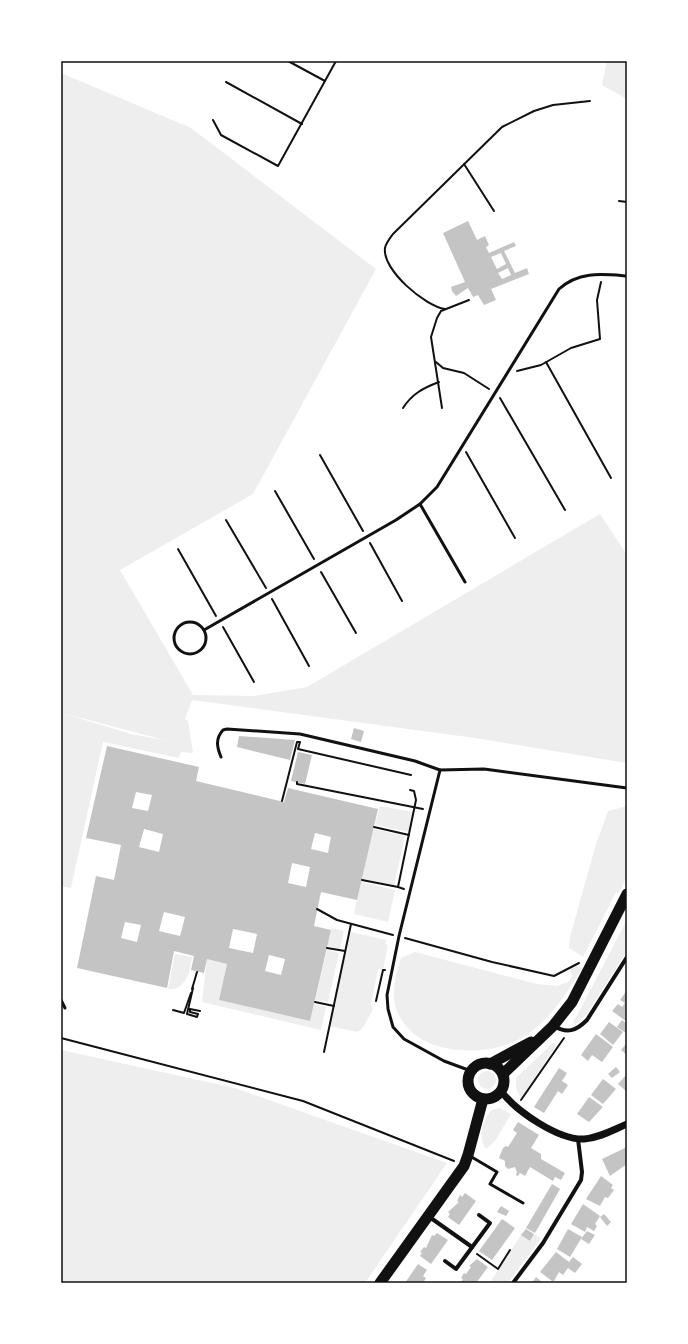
<svg xmlns="http://www.w3.org/2000/svg" width="688" height="1344" font-family="'Open Sans',sans-serif">
<style>
.green{fill:#eee;fill-rule:evenodd}
.building{fill:#c4c4c4;fill-rule:evenodd}
.lines{fill:none;stroke-linecap:round;stroke-linejoin:round}
.path{stroke:#111;stroke-width:2}
.service{stroke:#111;stroke-width:3}
.minor{stroke:#111;stroke-width:4}
.tertiary{stroke:#111;stroke-width:7}
.trunk{stroke:#111;stroke-width:11}
.neatline{fill:none;stroke:#111;stroke-width:1.5}
</style>
<rect width="100%" height="100%" fill="#fff"/>
<g class="green">
<path d="M607 61H627V99L602 85Z"/>
<path d="M61 73 191 128 376 269 253 494 120 570 193 695 254 696 307 687 600 514 627 555V763L475 738 192 700 185 719 188 721 193 753 181 752 179 758 103 742 71 888 61 886ZM62 713 168 741H169L131 734Z"/>
<path d="M380 806 413 812 409 832 375 825Z"/>
<path d="M627 806V876L619 893 616 892 583 957 569 948 570 937 596 844 608 811Z"/>
<path d="M373 829 405 836 394 886 362 879Z"/>
<path d="M361 882 395 890 388 922 354 914Z"/>
<path d="M627 920V951L586 1015 576 1024 573 1023Z"/>
<path d="M332 928 344 931 340 949 327 946Z"/>
<path d="M351 932 386 940 385 944 388 945 383 970 378 969 371 1004 373 1009 364 1026 358 1032 329 1026Z"/>
<path d="M327 950 339 953 328 1002 315 1000Z"/>
<path d="M415 952 537 984 557 986 568 982 572 976 570 969 577 966 582 968C566 995 547 1025 518 1040 481 1058 412 1056 396 1008 391 994 396 972 401 958Z"/>
<path d="M175 954 192 957C190 971 186 991 168 989Z"/>
<path d="M207 959 227 964 219 1000 310 1021 314 1004 326 1007 321 1030 202 1002Z"/>
<path d="M554 1042 556 1046 521 1099 516 1088V1078Z"/>
<path d="M61 1050 235 1088 447 1163 365 1283H61Z"/>
<circle cx="487" cy="1080" r="9"/>
<path d="M500 1108 511 1114 495 1141 486 1149C478 1139 482 1118 492 1110Z"/>
<path d="M534 1234 541 1238 508 1283H494L491 1281 521 1235 530 1241Z"/>
</g>
<g class="building">
<path d="M468 221 477 240 485 236 489 245 486 247 489 253 514 242 516 246 504 251 515 273 527 268 529 274 491 289 496 300 484 305 478 295 473 297 468 288 456 296 452 291 451 287 465 282 443 233ZM501 253 506 264 497 269 491 257ZM508 268 511 275 502 279 498 273Z"/>
<path d="M354 728 364 731 361 742 351 739Z"/>
<path d="M239 736 295 740 290 760 237 747Z"/>
<path d="M107 746 199 767 196 781 284 802 288 788 378 809 357 900 321 892 314 926 331 930 310 1021 219 1000 227 964 207 959 204 973 191 970 194 956 174 951 167 988 77 968 96 876 114 880 121 845 86 838ZM136 792 152 795 148 811 132 808ZM144 829 163 834 159 852 139 847ZM315 833 331 837 328 853 311 849ZM292 863 310 867 306 887 288 883ZM164 912 185 917 180 936 159 931ZM125 922 141 925 137 942 121 938ZM233 929 257 934 253 953 229 948ZM269 955 285 959 281 975 265 971Z"/>
<path d="M298 752 312 755 305 784 291 781Z"/>
<path d="M627 990V1022L612 1011 618 1004 622 1007 625 1003 620 1000Z"/>
<path d="M622 1020 627 1024 626 1033 617 1027Z"/>
<path d="M609 1022 623 1032 613 1045 600 1034Z"/>
<path d="M596 1034 613 1047 602 1062 592 1055 588 1061 581 1055Z"/>
<path d="M625 1045 627 1047V1055L621 1050Z"/>
<path d="M616 1067 620 1072 612 1078 608 1074Z"/>
<path d="M559 1068 567 1073 562 1081 568 1085 562 1094 558 1091 544 1113 534 1107Z"/>
<path d="M627 1074V1092L618 1084Z"/>
<path d="M603 1079 616 1089 603 1104 591 1095Z"/>
<path d="M589 1097 603 1107 589 1122 577 1114Z"/>
<path d="M518 1122 539 1135 531 1148 541 1154V1159L565 1173 561 1180 555 1177 553 1181 530 1167 525 1176 520 1173 518 1176 516 1175 517 1172 515 1167 508 1169 505 1166V1161L499 1158 500 1155 503 1148 506 1146 508 1147 517 1133 513 1130Z"/>
<path d="M627 1147V1164L610 1176 602 1159Z"/>
<path d="M601 1176 613 1185 611 1188 614 1190 608 1198 605 1197 600 1206 586 1199Z"/>
<path d="M552 1184 560 1189 535 1233 526 1228Z"/>
<path d="M465 1193 476 1201 459 1225 448 1217 450 1214 448 1212 459 1202 457 1201 460 1195 462 1197Z"/>
<path d="M583 1204 600 1216 595 1224 597 1226 594 1231 587 1227 585 1232 571 1224Z"/>
<path d="M501 1206 509 1211 506 1216 497 1212Z"/>
<path d="M604 1214 611 1222 607 1226 600 1217Z"/>
<path d="M502 1219 515 1228 492 1260 479 1251Z"/>
<path d="M526 1229 534 1234 530 1241 521 1235Z"/>
<path d="M568 1229 582 1237 570 1257 557 1249Z"/>
<path d="M587 1231 595 1235 589 1244 581 1239Z"/>
<path d="M437 1233 448 1240 431 1264 420 1256 422 1253 420 1252 424 1247 426 1248 432 1235 434 1236Z"/>
<path d="M556 1252 569 1262 573 1257 582 1264 575 1273 568 1268 563 1275 559 1272 554 1281H552L540 1272Z"/>
<path d="M477 1259 488 1267 476 1283H460L463 1279 461 1278 464 1273 466 1274 471 1267 469 1266Z"/>
<path d="M418 1264 427 1270 423 1276 426 1278 423 1283H405Z"/>
<path d="M536 1277 543 1283H532Z"/>
</g>
<g class="lines">
<g class="path">
<path d="M288 61 325 81"/>
<path d="M226 82 302 124"/>
<path d="M213 120 221 135 278 166 336 61"/>
<path d="M464 164 494 211"/>
<path d="M619 201 627 202"/>
<path d="M445 309C425 306 382 270 385 248 386 243 390 238 393 234L502 127 534 111 553 105 590 101"/>
<path d="M436 362 443 368 464 373 489 389"/>
<path d="M546 362 611 478"/>
<path d="M517 371 541 365 571 348 600 339 597 300 601 282"/>
<path d="M500 398 565 510"/>
<path d="M403 408C412 394 423 388 439 382"/>
<path d="M442 408 431 337 437 318 441 311 469 300"/>
<path d="M466 452 515 538"/>
<path d="M320 455 363 531"/>
<path d="M275 491 314 559"/>
<path d="M226 520 266 588"/>
<path d="M370 543 402 601"/>
<path d="M178 549 216 616"/>
<path d="M321 572 356 633"/>
<path d="M272 599 309 666"/>
<path d="M223 627 254 682"/>
<path d="M297 782V784L423 809"/>
<path d="M282 801 297 742H300L298 749 411 775"/>
<path d="M374 827 409 835"/>
<path d="M362 880 398 887"/>
<path d="M404 889 398 887 416 800 414 791 410 790"/>
<path d="M317 909 337 920 393 935"/>
<path d="M405 938 492 962 554 976 579 963"/>
<path d="M327 948 345 951"/>
<path d="M193 988 187 1014 197 1017 198 1014 190 1012V1009L200 1011"/>
<path d="M192 989 197 972"/>
<path d="M376 1001 383 970H385"/>
<path d="M315 1002 334 1006"/>
<path d="M173 1010 184 1013 191 993"/>
<path d="M61 1038 303 1101 454 1161"/>
<path d="M324 1052 351 924"/>
<path d="M521 1100 564 1038"/>
<path d="M477 1254 498 1269 510 1250"/>
</g>
<g class="service">
<path d="M420 504 465 582"/>
<circle cx="190" cy="638" r="16"/>
<path d="M204 630 396 520 420 504 437 487 559 289C579 271 602 274 627 276"/>
<path d="M221 757C217 747 215 739 223 730L227 729 300 734 415 761 440 770 399 936 387 995 388 1009 393 1027 404 1039 444 1061 471 1071"/>
<path d="M440 770 484 769 627 788"/>
<path d="M61 1000 65 1008"/>
<path d="M470 1156 497 1172 490 1184 523 1203"/>
</g>
<g class="minor">
<path d="M554 1026C567 1034 576 1031 587 1020L627 957"/>
<path d="M428 1216 472 1247"/>
<path d="M445 1261 456 1269 490 1223 479 1215"/>
<path d="M513 1283 543 1243 581 1180 582 1172 578 1139"/>
</g>
<path class="tertiary" d="M501 1091C516 1111 558 1140 584 1139 599 1138 613 1130 627 1124"/>
<g class="trunk">
<circle cx="486" cy="1081" r="18"/>
<path d="M490 1064 531 1042"/>
<path d="M503 1074 553 1026 572 1002 627 894"/>
<path d="M380 1283 464 1166 468 1155 483 1099"/>
</g>
</g>
<rect width="688" height="1344" fill="none" stroke="#ffffff" stroke-width="124"/>
<rect x="62" y="62" width="564" height="1220" class="neatline"/>
</svg>
